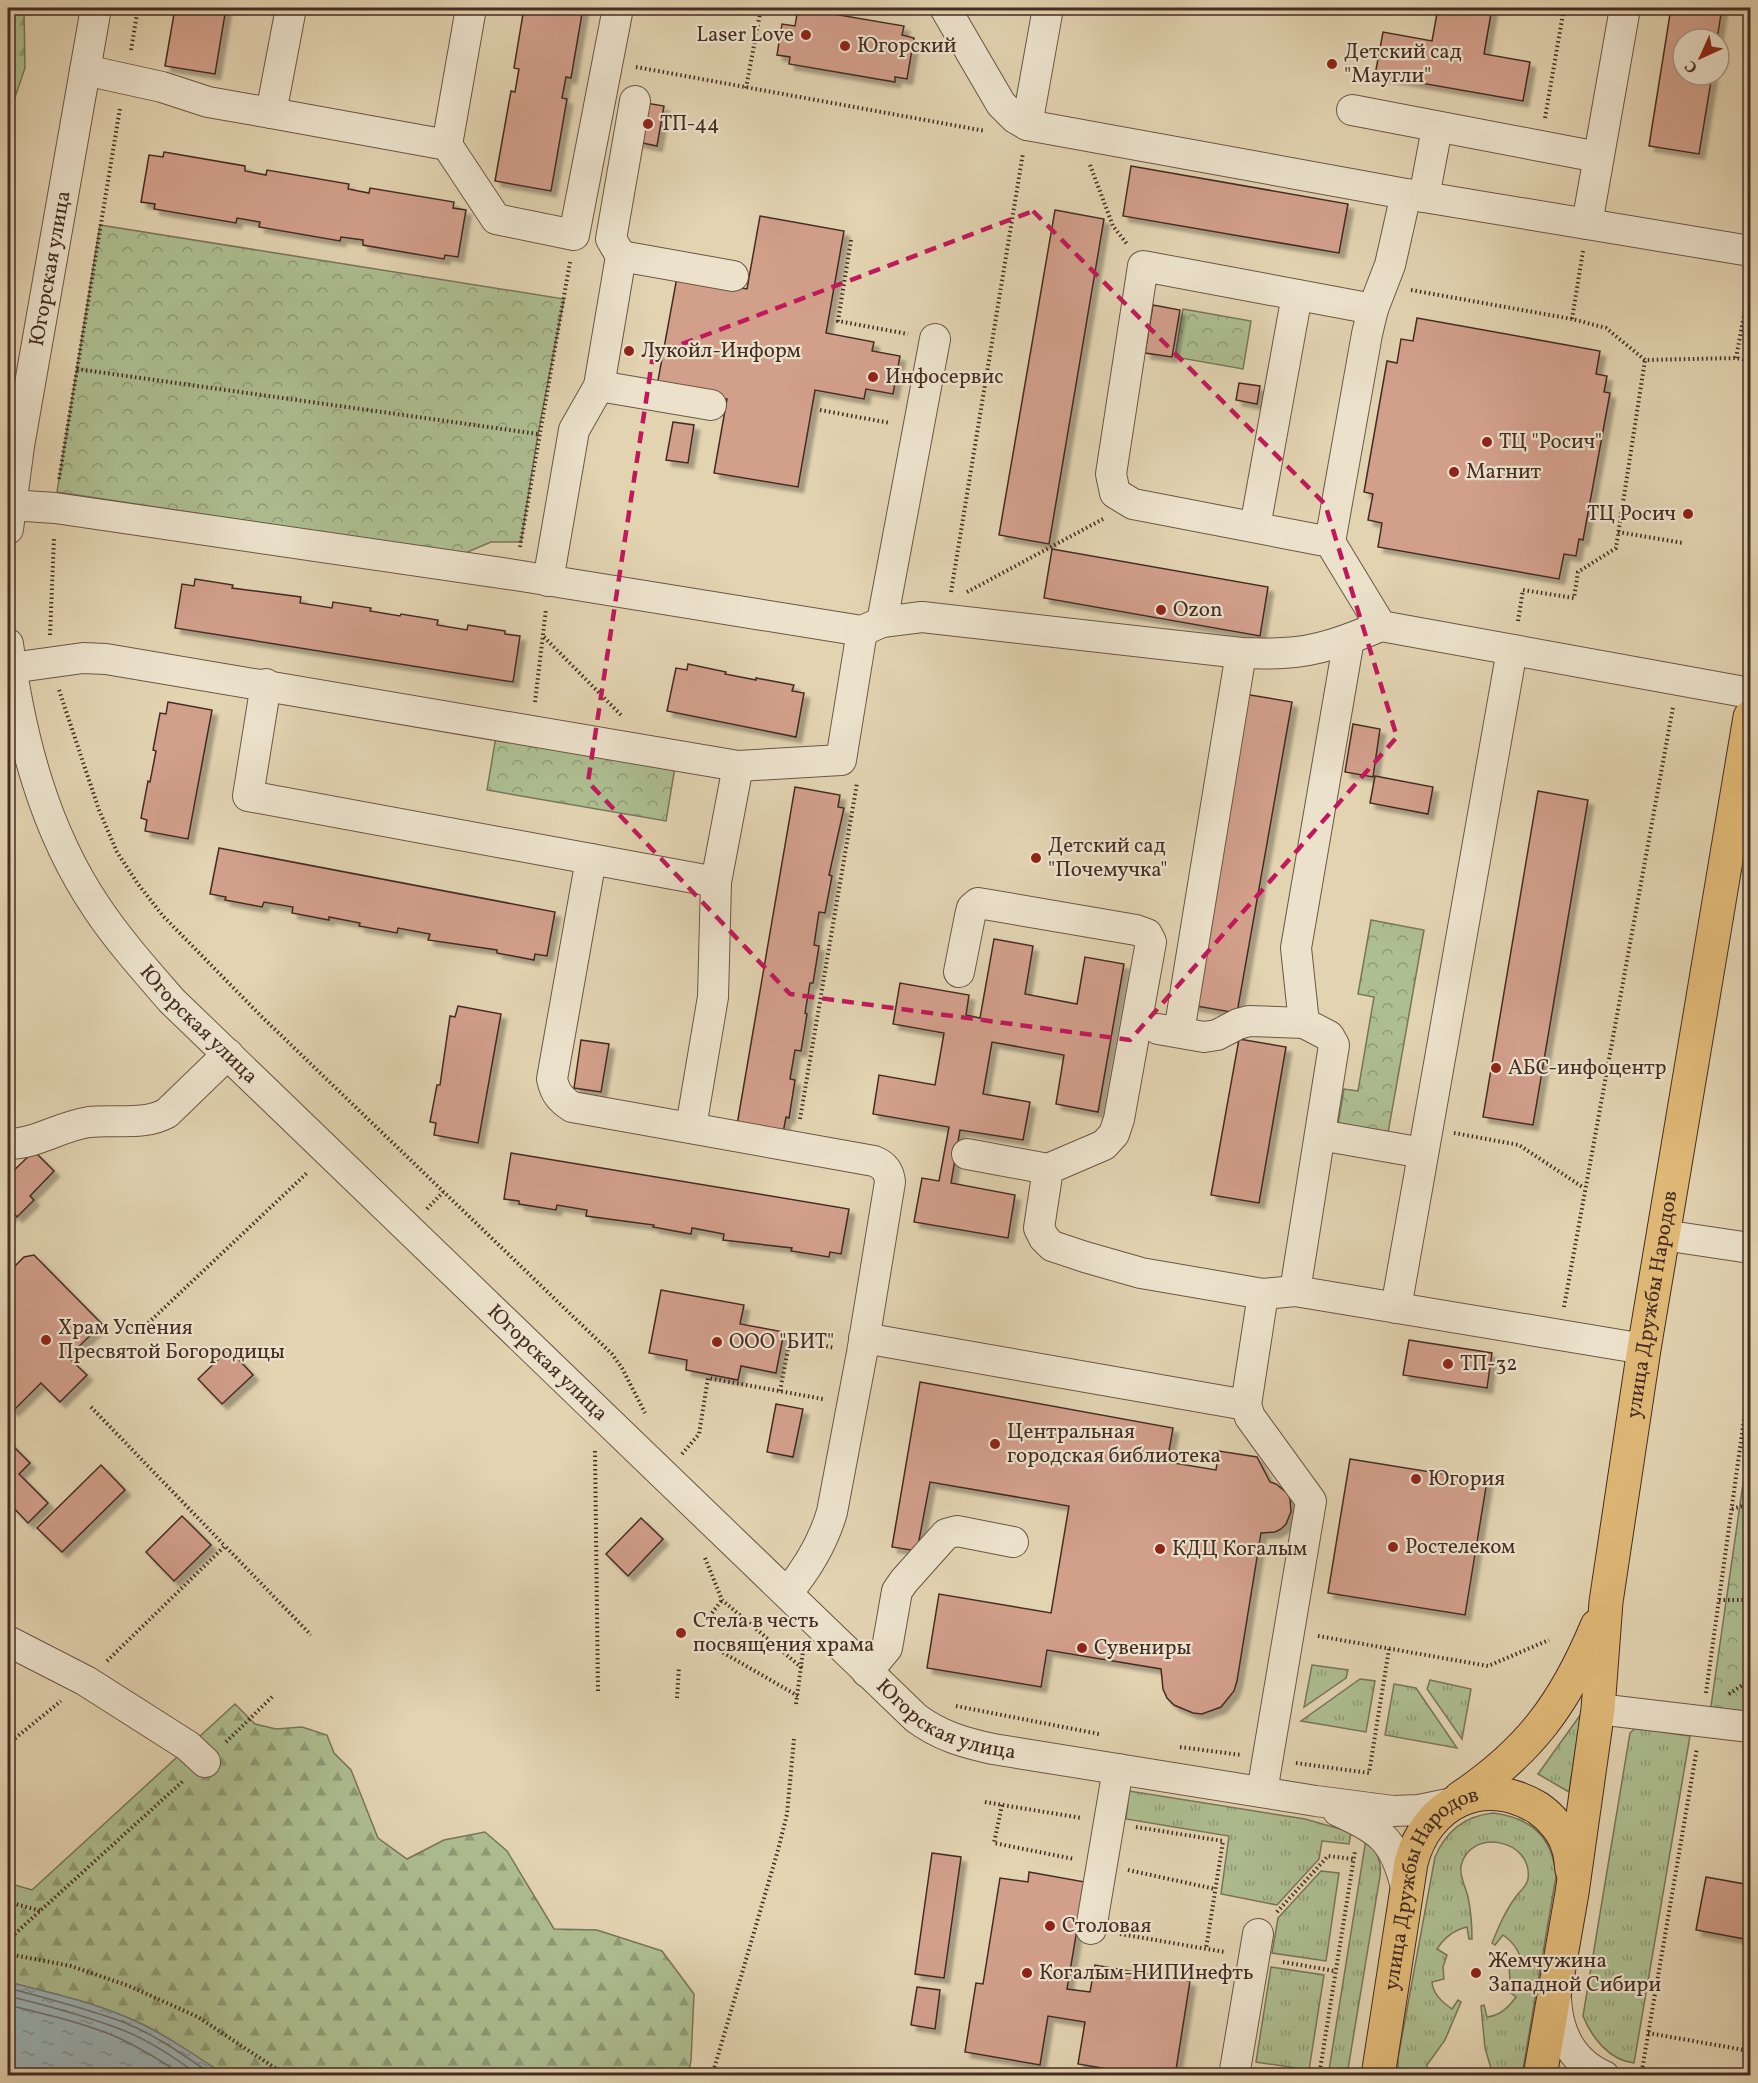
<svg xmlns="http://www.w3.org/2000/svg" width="1758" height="2083" font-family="Vollkorn,serif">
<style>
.grass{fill:url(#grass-tufts);stroke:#79755a;stroke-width:1.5}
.forest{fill:url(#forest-firs);stroke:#79755a;stroke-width:1.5}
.park{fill:url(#park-crowns);stroke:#79755a;stroke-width:1.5}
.water{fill:url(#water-ripples);stroke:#797e7c;stroke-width:1.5}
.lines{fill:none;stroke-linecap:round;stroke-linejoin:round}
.shore{stroke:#70706e;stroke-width:1.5}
.building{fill:#d29f8b;stroke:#452c23;stroke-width:1.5;filter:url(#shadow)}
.minor-casing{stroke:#6c5646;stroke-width:32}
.major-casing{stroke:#452c23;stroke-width:35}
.path{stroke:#452c23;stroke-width:4;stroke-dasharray:1.5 3;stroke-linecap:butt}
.minor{stroke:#ece2cc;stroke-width:30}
.major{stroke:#e1ba78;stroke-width:33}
.marked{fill:none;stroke:#c2185b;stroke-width:4.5;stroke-dasharray:12 8;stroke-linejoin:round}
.poi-dot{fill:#8f2418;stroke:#ece2cc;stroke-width:2}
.labels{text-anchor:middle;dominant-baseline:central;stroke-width:4.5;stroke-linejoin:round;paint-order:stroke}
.poi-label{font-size:21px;fill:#452c23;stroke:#ece2cc;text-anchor:start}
.street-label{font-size:21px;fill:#452c23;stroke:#ece2cc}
</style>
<defs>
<pattern id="grass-tufts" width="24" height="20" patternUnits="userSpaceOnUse" patternTransform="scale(1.5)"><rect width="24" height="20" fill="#adbe91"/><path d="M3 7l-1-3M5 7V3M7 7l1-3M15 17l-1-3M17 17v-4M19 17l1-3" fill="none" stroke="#8f9b76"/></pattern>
<pattern id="forest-firs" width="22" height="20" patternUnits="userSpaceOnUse" patternTransform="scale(1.5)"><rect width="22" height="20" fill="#adbe91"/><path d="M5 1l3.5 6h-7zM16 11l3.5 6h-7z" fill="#8f9b76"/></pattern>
<pattern id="park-crowns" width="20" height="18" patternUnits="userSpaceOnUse" patternTransform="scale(1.5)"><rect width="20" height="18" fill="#adbe91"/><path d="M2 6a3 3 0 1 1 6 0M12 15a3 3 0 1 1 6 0" fill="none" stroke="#8f9b76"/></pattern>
<pattern id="water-ripples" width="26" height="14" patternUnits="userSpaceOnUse" patternTransform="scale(1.5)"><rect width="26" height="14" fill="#9bb4b8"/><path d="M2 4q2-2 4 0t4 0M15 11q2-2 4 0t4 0" fill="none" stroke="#809395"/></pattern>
<filter id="shadow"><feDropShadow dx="5.5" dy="5.5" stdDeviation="1.5" flood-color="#0004"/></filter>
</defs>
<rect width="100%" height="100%" fill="#e2d3b1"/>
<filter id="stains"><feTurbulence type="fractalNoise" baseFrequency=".00333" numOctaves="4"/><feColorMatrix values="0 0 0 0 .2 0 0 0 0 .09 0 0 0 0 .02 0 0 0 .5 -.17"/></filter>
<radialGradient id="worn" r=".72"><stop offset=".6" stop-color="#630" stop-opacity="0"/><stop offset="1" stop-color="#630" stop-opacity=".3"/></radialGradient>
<g class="grass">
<path d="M1312 1665 1348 1670 1346 1678 1304 1707Z"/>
<path d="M1360 1679 1375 1681 1366 1732 1301 1721Z"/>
<path d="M1430 1680 1471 1689 1462 1739 1427 1689Z"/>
<path d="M1394 1684 1416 1688 1457 1748 1385 1735Z"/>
<path d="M1581 1714 1569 1792 1538 1774Z"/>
<path d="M1635 1728 1690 1736 1634 2063C1609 2060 1592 2038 1583 2016L1630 1733Z"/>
<path d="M1129 1791 1305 1819 1351 1832 1349 1844 1322 1841 1319 1859 1277 1905 1221 1894 1229 1836 1126 1819Z"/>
<path d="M1493 1813C1532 1818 1553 1837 1556 1877L1522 2075H1493L1485 2048 1481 2006 1484 2005 1487 2017C1500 2016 1509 2007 1516 1997L1507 1990 1510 1979 1509 1967 1522 1964C1520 1951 1513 1942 1503 1935L1495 1945 1492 1943C1499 1926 1506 1909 1518 1894 1522 1890 1527 1885 1528 1879 1533 1839 1470 1827 1461 1866 1459 1876 1466 1888 1468 1897 1471 1911 1472 1925 1472 1939H1469L1467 1927C1454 1930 1444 1938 1437 1949L1447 1955 1443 1967 1444 1979 1432 1982C1433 1994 1442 2002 1452 2009L1458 2000 1461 2002 1445 2040 1427 2065 1426 2075 1398 2076V2058L1435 1857C1446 1831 1464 1816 1493 1813Z"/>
<path d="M1366 1839C1376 1851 1382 1859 1380 1876L1347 2075 1328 2076Z"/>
<path d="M1321 1871 1339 1873 1326 1961 1272 1953 1278 1918Z"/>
<path d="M1271 1967 1324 1975 1309 2070 1256 2062Z"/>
</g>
<g class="forest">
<path d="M8 8H24L25 68 11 109 10 159 8 171Z"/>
<path d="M235 1704 255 1724 276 1729 302 1727 327 1735 334 1753 351 1770 378 1838 407 1859 444 1840 485 1832 507 1851 554 1929 597 1930 662 1951 694 1994 691 2061 688 2075H225C193 2055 162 2031 126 2017 89 2001 47 1992 8 1982V1883L32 1890Z"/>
</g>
<g class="park">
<path d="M100 225 564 299 538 434 521 542H491L463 554 57 492Z"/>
<path d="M1183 309 1251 321 1243 369 1175 357Z"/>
<path d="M496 736 675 767 666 821 487 790Z"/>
<path d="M1371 920 1424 930 1388 1133 1338 1124 1344 1089 1358 1091 1374 997 1358 994Z"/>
<path d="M1750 1435V1717L1710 1713Z"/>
</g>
<path class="water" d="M8 1982C47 1992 89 2001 126 2017 162 2032 193 2054 225 2075H8Z"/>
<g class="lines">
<g class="shore">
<path d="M8 1988C46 1998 85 2008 123 2022 156 2035 185 2056 214 2076"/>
<path d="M8 1996C45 2005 83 2015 120 2029 149 2040 175 2058 200 2076"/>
<path d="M8 2005C45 2014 84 2023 119 2038 142 2049 163 2062 184 2076"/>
</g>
</g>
<g class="building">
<path d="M175 8H226L215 74 165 66Z"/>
<path d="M524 8H583L571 78 566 77 562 98 567 99 551 191 495 181 511 91 515 92 519 69 514 68Z"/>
<path d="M798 8 904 26 902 35 914 38 907 79 895 77V82L789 64 790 57 777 55 782 24 795 26Z"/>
<path d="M1438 8H1492L1484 54 1530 62 1523 101 1375 75 1383 32 1432 41Z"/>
<path d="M1671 8H1722L1717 39H1683V75H1712L1699 154 1649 146Z"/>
<path d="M640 102 664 106 657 146 633 141Z"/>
<path d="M164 152 245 166V171L266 175 267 170 349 184 348 189 369 193 370 188 454 202 453 208 466 210 458 257 445 255 444 259 363 245V240L341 237 340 241 259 227 260 222 237 218 236 223 154 209 155 204 141 202 149 155 163 157Z"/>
<path d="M1131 166 1348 204 1339 253 1123 216Z"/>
<path d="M1055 210 1104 219 1049 544 999 535Z"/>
<path d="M760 216 844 231 826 333 874 342 872 351 900 356 893 394 866 389 864 399 815 390 798 487 714 473 727 399 657 386 677 277 747 289Z"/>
<path d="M1153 305 1180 310 1172 357 1145 353Z"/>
<path d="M1417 318 1600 351 1596 374 1607 376 1604 392 1610 393 1583 540 1579 539 1576 556 1564 554 1559 579 1378 547 1382 523 1368 520 1373 494 1364 492 1387 361 1397 363 1401 339 1413 341Z"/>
<path d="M1239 383 1260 386 1257 404 1236 400Z"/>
<path d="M673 422 694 425 688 463 666 460Z"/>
<path d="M1052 549 1268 587 1260 636 1044 598Z"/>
<path d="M195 579 233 585 232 588 301 597 300 603 332 608 333 602 371 608 370 611 400 616 401 614 438 620 437 625 467 630 468 625 505 631V634L520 636 513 682 175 628 182 584 194 586Z"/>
<path d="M688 664 726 672 725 674 756 680V678L794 685 792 691 804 693 796 737 667 711 676 668 687 670Z"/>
<path d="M1244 694 1292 702 1237 1013 1190 1005Z"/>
<path d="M168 702 212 710 188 839 145 831 147 820 141 818 148 781 150 782 156 751 153 750 160 713 166 714Z"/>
<path d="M1353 724 1380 729 1373 777 1345 772Z"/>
<path d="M1375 776 1433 787 1428 814 1370 803Z"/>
<path d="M795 787 840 795 838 807 844 808 829 875 832 876 825 913 819 912 814 945 819 946 813 983H810L805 1013 807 1014 801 1051 795 1050 790 1079 795 1080 789 1118 786 1117 783 1133 737 1125Z"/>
<path d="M1538 791 1588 800 1533 1125 1483 1117Z"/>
<path d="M219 848 555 912 547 956 535 954 534 960 497 953V950L428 940 430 934 398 928 397 933 359 926 360 923 329 917V920L292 913 293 907 264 902 262 907 225 900 226 897 210 894Z"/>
<path d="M994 939 1033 946 1025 994 1077 1004 1085 957 1124 964 1098 1112 1056 1104 1064 1055 992 1042 983 1094 1030 1102 1023 1140 960 1130 951 1183 1015 1195 1008 1238 914 1222 922 1178 939 1181 949 1127 873 1114 879 1075 935 1085 944 1033 893 1024 900 983 969 995 966 1015 980 1018Z"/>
<path d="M458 1006 501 1014 478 1143 434 1135 436 1123 430 1122 437 1085H440L450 1016 455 1017Z"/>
<path d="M1239 1039 1286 1047 1259 1203 1211 1195Z"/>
<path d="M581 1040 609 1044 601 1092 574 1088Z"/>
<path d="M34 1151 54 1171 30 1196 34 1200 17 1217 13 1212 8 1218V1173L9 1175Z"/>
<path d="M511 1153 849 1209 841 1254 830 1252 829 1257 791 1251 792 1248 723 1240 724 1234 692 1228 691 1234 653 1227 654 1225 586 1216 587 1210 557 1205 556 1210 519 1204V1201L504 1199Z"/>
<path d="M34 1255 102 1324 68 1357 87 1375 60 1402 41 1383 13 1411 8 1405V1273L24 1257Z"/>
<path d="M661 1290 744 1305 740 1324 784 1332 776 1373 741 1366 738 1380 686 1370 687 1360 649 1353Z"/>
<path d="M1409 1340 1492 1353 1487 1388 1403 1375Z"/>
<path d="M229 1349 253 1375 222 1404 198 1379Z"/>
<path d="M920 1382 1173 1428 1167 1462 1216 1470 1219 1451 1257 1457 1270 1482 1276 1484 1287 1493 1290 1499 1291 1512 1286 1524 1281 1529 1275 1532 1261 1533 1237 1681 1234 1691 1221 1707 1202 1714 1193 1713 1174 1705 1167 1698 1163 1689 1161 1669 1047 1650 1041 1687 927 1668 939 1594 1051 1613 1069 1506 930 1482 917 1551 892 1547Z"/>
<path d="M776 1404 803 1409 793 1457 767 1452Z"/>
<path d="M8 1441 30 1463 19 1474 48 1503 28 1523 8 1502Z"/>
<path d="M1350 1459 1487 1481 1465 1615 1328 1593Z"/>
<path d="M101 1465 125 1490 62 1552 37 1528Z"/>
<path d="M182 1516 211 1545 174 1581 146 1552Z"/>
<path d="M641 1518 663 1539 628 1576 606 1554Z"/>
<path d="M932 1853 961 1857 944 1978 915 1974Z"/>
<path d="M1029 1872 1085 1882 1067 1989 1090 1992 1095 1965 1190 1981 1175 2076H1120L1113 2074 1114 2070 1078 2064 1085 2022 1048 2016 1040 2065 965 2052 976 1983 983 1984 1000 1878 1028 1882Z"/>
<path d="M1706 1877 1750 1885V1940L1696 1930Z"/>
<path d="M917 1987 940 1990 935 2029 911 2025Z"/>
</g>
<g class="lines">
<defs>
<g id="minor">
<path d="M945 8 1001 104 1015 118 1027 125 1406 194 1750 251"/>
<path d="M85 70 162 87 208 102 271 113 291 8"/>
<path d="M1352 110 1598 157"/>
<path d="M271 113 447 145 471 8"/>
<path d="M1027 125 1048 8"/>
<path d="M447 145 496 219 574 235 618 8"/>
<path d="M1424 197 1437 128"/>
<path d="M1587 224 1625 8"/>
<path d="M621 256 611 239 635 101"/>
<path d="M599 386 711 405"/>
<path d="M10 505 55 508 515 575 862 631 882 622 922 617 1241 653C1255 653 1269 654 1283 653 1317 652 1350 639 1381 626L1750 693"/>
<path d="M1255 527 1297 295"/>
<path id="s1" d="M8 529 19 446 96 8"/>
<path d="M1330 542 1367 334 1373 309"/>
<path d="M548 581 574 430 599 386 621 256 733 276"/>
<path d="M882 622 935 339"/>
<path d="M1381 626 1330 542 1133 504 1115 493 1111 474 1143 266 1373 309 1390 265 1406 194"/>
<path id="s2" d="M8 644C20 736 44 830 97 908 119 941 146 971 172 1001L916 1718C940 1736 965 1743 993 1749L1316 1801 1393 1811 1419 1810 1453 1803"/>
<path d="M11 668 83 658 106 659 738 766 841 760 862 631"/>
<path d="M266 684 248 796 716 882"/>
<path d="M591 859 552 1079C555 1093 560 1099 572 1107L874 1161C884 1165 889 1171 890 1182L862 1353 832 1512C823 1543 808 1568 787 1593"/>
<path d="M959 972 970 916 972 908 978 903 1136 930 1147 934 1151 942 1119 1119 1114 1134 1104 1145 1048 1169 1039 1228 1044 1238 1052 1246 1085 1257 1141 1273 1263 1294"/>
<path d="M1158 1029 1204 1037 1217 1035 1238 1024 1249 1021 1304 1023"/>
<path d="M1179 1032 1241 653"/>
<path d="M691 1127 713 997 716 882 738 766"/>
<path d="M1320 1135 1423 1153"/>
<path d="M8 1144C36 1144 61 1126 89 1122 115 1119 144 1126 167 1113L228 1054"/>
<path d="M967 1154 1048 1169"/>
<path d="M1663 1235 1750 1248"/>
<path d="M1295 1291 1334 1045 1329 1036 1304 1023 1296 948 1349 639"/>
<path d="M1396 1308 1512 650"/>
<path d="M864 1338 1246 1405 1250 1417 1311 1501 1262 1792"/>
<path d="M1246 1405 1263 1294 1295 1291 1644 1349"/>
<path d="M8 1641 86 1681 188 1746 205 1762"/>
<path d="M867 1672 887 1648 897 1591 904 1581 946 1534 957 1531 1013 1542"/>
<path d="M1598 1709 1750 1727"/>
<path d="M1338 1811C1381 1831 1394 1839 1406 1887"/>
<path d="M1091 1929 1118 1769"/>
<path d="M1556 2000C1558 2033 1572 2062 1604 2076"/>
<path d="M1234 2076 1258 1934"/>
</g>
<g id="major">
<path d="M1460 1798C1530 1751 1565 1703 1597 1626"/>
<path id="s3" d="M1378 2076 1411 1863C1426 1803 1483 1774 1538 1808 1551 1817 1564 1832 1568 1847 1571 1855 1571 1863 1572 1870"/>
<path id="s4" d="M1540 2076 1572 1893 1598 1709 1606 1602 1644 1349 1750 717"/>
</g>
</defs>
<use href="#minor" class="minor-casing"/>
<use href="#major" class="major-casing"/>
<g class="path">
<path d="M883 8 918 13"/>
<path d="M131 50 138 8"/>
<path d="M636 67 985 131"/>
<path d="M746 88 761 8"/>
<path d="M1545 118 1564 8"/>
<path d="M1090 165 1113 226 1127 244"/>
<path d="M851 240 838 321 908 334"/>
<path d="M1411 290 1572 319 1606 328 1645 360 1736 358 1750 361"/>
<path d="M1572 319 1583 251"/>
<path d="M1736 358 1750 284"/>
<path d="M77 369 538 434"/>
<path d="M820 410 890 423"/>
<path d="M59 479 120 108"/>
<path d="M1618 532 1683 543"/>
<path d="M520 547 570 262"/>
<path d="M951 592 1023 153"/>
<path d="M967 592 1103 519"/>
<path d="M1518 621 1523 590 1574 598 1578 572 1616 548 1645 360"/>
<path d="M50 635 54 538"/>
<path d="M544 637 621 715"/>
<path d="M59 690 99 810 117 852 138 884 163 916 261 1016 612 1354 622 1368 645 1413"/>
<path d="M535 702 546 609"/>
<path d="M800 1119 857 783"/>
<path d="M1454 1133 1519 1145 1584 1188"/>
<path d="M427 1209 443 1192"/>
<path d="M1564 1307 1673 707"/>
<path d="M145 1326 308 1172"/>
<path d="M780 1391 790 1339 835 1348"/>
<path d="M91 1407 225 1546"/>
<path d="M595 1451 598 1693"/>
<path d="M682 1454 699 1434 708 1378 823 1399"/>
<path d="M1732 1509 1750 1504"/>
<path d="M705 1558 722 1600 802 1668"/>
<path d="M1719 1600H1750"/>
<path d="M712 1613 722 1600"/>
<path d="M1318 1636 1488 1666 1549 1640"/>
<path d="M715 1648 798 1696"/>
<path d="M107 1661 225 1546 311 1635"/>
<path d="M1706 1693 1750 1376"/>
<path d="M1729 1694 1750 1680"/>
<path d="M677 1698 679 1667"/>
<path d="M796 1704 803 1651"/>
<path d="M956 1706 1099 1734"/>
<path d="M226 1742 273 1696"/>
<path d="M8 1744 61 1701"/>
<path d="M1180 1747 1241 1755"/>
<path d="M1296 1763 1369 1773 1389 1649"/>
<path d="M985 1802 1081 1818"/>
<path d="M1002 1805 994 1843 1074 1859"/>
<path d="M1136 1827 1223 1841 1206 1949"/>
<path d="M1128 1870 1215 1889"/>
<path d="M8 1902 41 1911"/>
<path d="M1277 1912 1328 1856 1353 1859"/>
<path d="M1120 1934 1225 1952"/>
<path d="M8 1940 183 1781"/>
<path d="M8 1954 71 1966 129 1986 198 2017 287 2076"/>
<path d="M1283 1962 1335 1971"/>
<path d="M1648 2033 1750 2051"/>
<path d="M712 2076 778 1850 787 1814 794 1739"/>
<path d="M1319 2076 1355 1851"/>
<path d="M1641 2076 1697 1748"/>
</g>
<use href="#minor" class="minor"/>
<use href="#major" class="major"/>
</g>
<path class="marked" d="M1033 211 1325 504 1397 737 1130 1040 790 994 588 782 653 355Z"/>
<g class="poi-dot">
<circle cx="806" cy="35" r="6"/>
<circle cx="845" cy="46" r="6"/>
<circle cx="1332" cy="64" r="6"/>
<circle cx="648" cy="124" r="6"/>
<circle cx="629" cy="351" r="6"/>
<circle cx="873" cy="377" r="6"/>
<circle cx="1487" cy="442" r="6"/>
<circle cx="1454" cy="472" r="6"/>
<circle cx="1688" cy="514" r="6"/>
<circle cx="1161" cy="610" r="6"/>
<circle cx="1036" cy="858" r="6"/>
<circle cx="1496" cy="1068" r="6"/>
<circle cx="46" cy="1340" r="6"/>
<circle cx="717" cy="1342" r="6"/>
<circle cx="1448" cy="1364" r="6"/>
<circle cx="995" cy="1444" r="6"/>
<circle cx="1416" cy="1479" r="6"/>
<circle cx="1393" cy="1547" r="6"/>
<circle cx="1160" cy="1549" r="6"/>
<circle cx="681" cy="1633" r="6"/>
<circle cx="1082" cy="1648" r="6"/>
<circle cx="1050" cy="1926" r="6"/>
<circle cx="1027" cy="1973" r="6"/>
<circle cx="1476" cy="1973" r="6"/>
</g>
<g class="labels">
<g class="poi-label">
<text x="794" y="35" text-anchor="end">Laser Love</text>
<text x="857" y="46">Югорский</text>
<text x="1344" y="52">Детский сад<tspan x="1344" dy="24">"Маугли"</tspan></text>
<text x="660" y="124">ТП-44</text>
<text x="641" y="351">Лукойл-Информ</text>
<text x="885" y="377">Инфосервис</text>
<text x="1499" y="442">ТЦ "Росич"</text>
<text x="1466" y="472">Магнит</text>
<text x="1676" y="514" text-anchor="end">ТЦ Росич</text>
<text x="1173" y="610">Ozon</text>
<text x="1048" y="846">Детский сад<tspan x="1048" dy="24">"Почемучка"</tspan></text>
<text x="1508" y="1068">АБС-инфоцентр</text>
<text x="58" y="1328">Храм Успения<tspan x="58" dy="24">Пресвятой Богородицы</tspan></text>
<text x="729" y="1342">ООО "БИТ"</text>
<text x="1460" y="1364">ТП-32</text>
<text x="1007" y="1432">Центральная<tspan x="1007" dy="24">городская библиотека</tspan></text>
<text x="1428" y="1479">Югория</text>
<text x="1405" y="1547">Ростелеком</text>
<text x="1172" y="1549">КДЦ Когалым</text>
<text x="693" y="1621">Стела в честь<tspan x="693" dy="24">посвящения храма</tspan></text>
<text x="1094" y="1648">Сувениры</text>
<text x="1062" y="1926">Столовая</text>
<text x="1488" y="1961">Жемчужина<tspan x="1488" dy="24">Западной Сибири</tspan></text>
<text x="1039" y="1973">Когалым-НИПИнефть</text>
</g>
<g class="street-label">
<text stroke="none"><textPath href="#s1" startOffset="264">Югорская улица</textPath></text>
<text stroke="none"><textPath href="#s2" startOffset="436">Югорская улица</textPath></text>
<text stroke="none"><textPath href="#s4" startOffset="780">улица Дружбы Народов</textPath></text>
<text stroke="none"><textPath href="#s2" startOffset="922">Югорская улица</textPath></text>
<text stroke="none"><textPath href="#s2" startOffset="1462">Югорская улица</textPath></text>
<text stroke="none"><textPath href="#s3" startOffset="202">улица Дружбы Народов</textPath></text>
</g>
</g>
<rect width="1758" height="2083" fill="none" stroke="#e2d3b1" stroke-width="30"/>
<rect x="9" y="9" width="1740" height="2065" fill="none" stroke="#452c23" stroke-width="3"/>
<rect x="15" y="15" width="1728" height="2053" fill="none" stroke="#452c23" stroke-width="1.5"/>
<g transform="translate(1701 57) rotate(225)"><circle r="28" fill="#ece2cc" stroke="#a99988" stroke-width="1.5"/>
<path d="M0-4.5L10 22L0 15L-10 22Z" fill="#8f2418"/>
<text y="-9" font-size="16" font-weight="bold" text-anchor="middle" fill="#452c23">С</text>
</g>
<rect width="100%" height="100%" filter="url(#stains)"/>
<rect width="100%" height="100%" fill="url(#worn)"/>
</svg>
